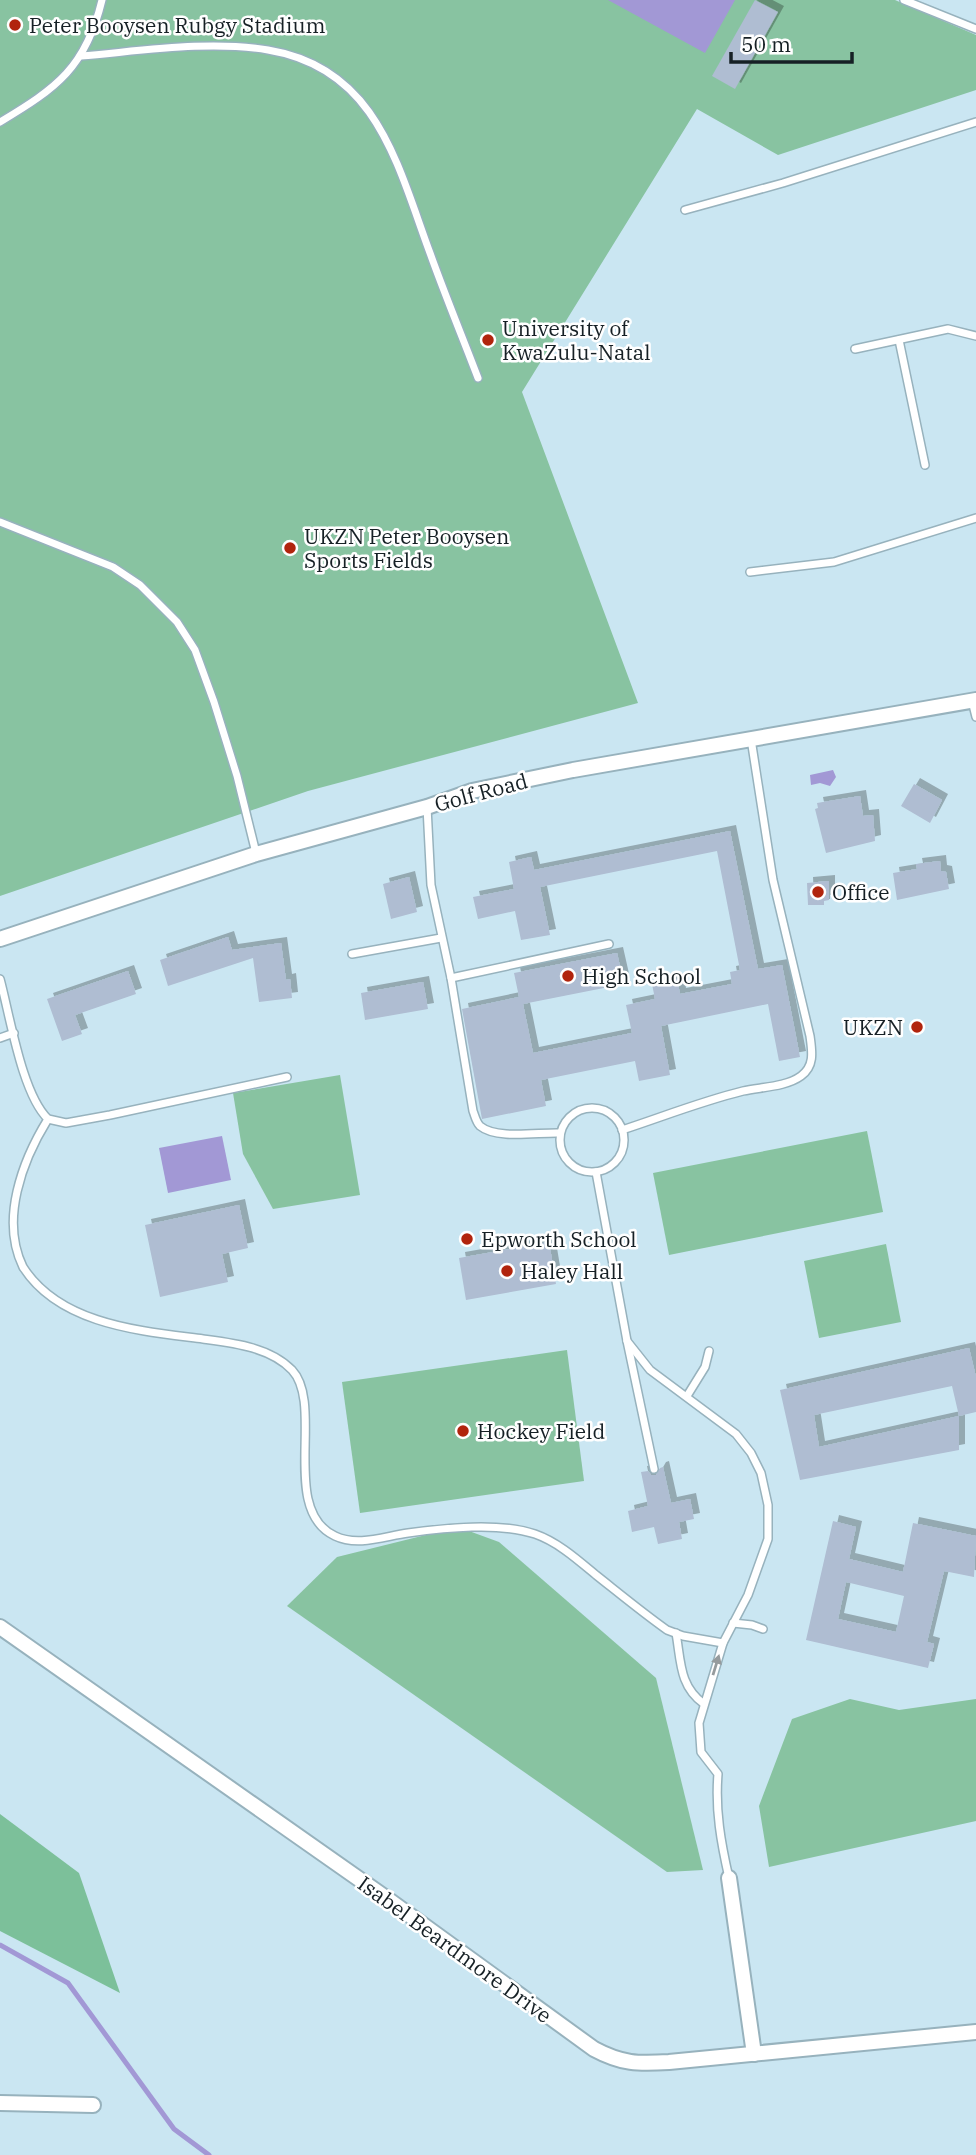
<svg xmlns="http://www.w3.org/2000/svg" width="976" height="2155" font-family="'IBM Plex Serif',serif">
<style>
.green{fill:#88c3a1}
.forest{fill:#7cc09a}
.water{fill:#a298d5}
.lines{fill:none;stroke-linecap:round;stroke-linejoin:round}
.stream{stroke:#a298d5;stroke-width:5}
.building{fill:#afbdd2;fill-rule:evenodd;filter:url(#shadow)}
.lane-casing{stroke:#97b2bd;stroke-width:10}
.street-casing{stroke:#97b2bd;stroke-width:18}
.lane{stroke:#fff;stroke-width:7}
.street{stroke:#fff;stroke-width:14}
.oneway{fill:#969b9d}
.poi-dot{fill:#b1240d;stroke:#fff;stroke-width:2.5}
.labels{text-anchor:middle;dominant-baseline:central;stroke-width:5;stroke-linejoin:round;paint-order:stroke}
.poi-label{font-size:21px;fill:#162025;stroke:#fff;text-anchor:start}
.street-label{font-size:21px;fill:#162025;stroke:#fff}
</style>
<defs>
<filter id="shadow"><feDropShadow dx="6" dy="-6" stdDeviation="0" flood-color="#0004"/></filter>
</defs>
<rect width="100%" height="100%" fill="#cae6f2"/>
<g class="green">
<path d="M0 0H895L976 35V90L778 155 697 109 522 392 638 703 308 791 0 896Z"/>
<path d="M340 1075 360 1195 273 1209 243 1154 233 1093Z"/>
<path d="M867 1131 883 1212 669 1255 653 1173Z"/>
<path d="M886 1244 901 1322 819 1338 804 1261Z"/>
<path d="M567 1350 584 1481 360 1513 342 1382Z"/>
<path d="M458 1527 499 1542 656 1678 703 1870 667 1872 287 1606 337 1557Z"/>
<path d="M850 1699 899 1710 976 1699V1821L769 1867 759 1806 792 1719Z"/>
</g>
<path class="forest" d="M0 1814 79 1873 120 1993 0 1931Z"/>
<g class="water">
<path d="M608 0H735L705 53Z"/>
<path d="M833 770 836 777 830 786 820 783 811 785 810 775Z"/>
<path d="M222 1136 231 1180 168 1193 159 1148Z"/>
</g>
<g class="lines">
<path class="stream" d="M0 1945 68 1983 174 2129 209 2155"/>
</g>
<g class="building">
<path d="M755 0 778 12 735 89 712 76Z"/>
<path d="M914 784 942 800 930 823 901 806Z"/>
<path d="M860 796 863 816 873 815 875 841 826 853 815 809 818 808 817 803Z"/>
<path d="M730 831 758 969 782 965 800 1057 779 1061 768 1004 661 1026 670 1075 639 1081 635 1061 541 1080 546 1106 482 1119 462 1009 519 997 514 973 617 953 624 984 523 1004 533 1053 632 1033 626 1005 655 999 652 984 677 979 680 994 732 984 730 972 740 970 717 851 540 887 550 935 521 940 515 911 478 919 473 897 514 889 509 862 531 857 534 870Z"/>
<path d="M940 861 941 871 946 872 949 889 897 900 893 873 917 869 916 864Z"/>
<path d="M409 877 417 912 391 919 383 884Z"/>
<path d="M829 881V900L824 901V905H808L807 883Z"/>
<path d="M228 937 232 950 281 943 286 980 290 979 292 998 259 1002 253 958 168 986 160 960Z"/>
<path d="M128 971 136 994 75 1015 82 1034 62 1041 47 999Z"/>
<path d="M423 982 428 1009 365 1020 361 993Z"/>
<path d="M239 1205 248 1248 222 1254 228 1282 160 1297 145 1225Z"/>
<path d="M549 1242 556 1284 466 1300 459 1258Z"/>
<path d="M969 1348 976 1377V1412L959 1416V1450L800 1480 780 1390ZM952 1386 959 1416 819 1447 814 1415Z"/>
<path d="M663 1467 671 1503 690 1499 694 1519 679 1522 682 1539 658 1544 654 1527 632 1532 628 1511 648 1506 641 1472 648 1471 651 1475H656L660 1468Z"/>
<path d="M833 1521 856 1527 849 1559 903 1572 913 1523 976 1536 974 1577 944 1571 927 1642 934 1644 928 1668 806 1640ZM846 1582 904 1596 896 1632 838 1619Z"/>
</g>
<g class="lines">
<defs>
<g id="lane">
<path d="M904 0 976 29"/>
<path d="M81 56C141 51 209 40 268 50 377 68 397 164 430 253 445 295 462 336 478 378"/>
<path d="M0 122C57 88 86 67 102 0"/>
<path d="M685 210 783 183 976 122"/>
<path d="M899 340 925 465"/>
<path d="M855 349 948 329 976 336"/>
<path d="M0 522 113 567 140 585 177 622 195 650 214 702 237 776 256 853"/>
<path d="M750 572 834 562 976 518"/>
<path d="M972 701 976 717"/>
<path d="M427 807 431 885 451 978 473 1111C475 1116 476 1122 480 1126 497 1140 539 1132 560 1133"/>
<path d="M352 954 441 938"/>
<path d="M451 978 609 944"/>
<path d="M0 979C10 1016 22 1094 48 1119L66 1123 110 1115 287 1077"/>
<path d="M0 1038 14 1033"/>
<circle cx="592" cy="1140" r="32"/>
<path d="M48 1119C22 1161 0 1220 23 1267 60 1325 141 1331 203 1339 233 1343 270 1347 292 1370 325 1405 279 1510 335 1536 358 1547 385 1536 408 1533 445 1528 499 1522 535 1534 558 1542 578 1560 596 1575 620 1594 643 1613 667 1630L683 1636 723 1643"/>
<path d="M622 1130C662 1117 702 1101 743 1091 761 1087 786 1087 801 1076 815 1066 812 1051 810 1036L773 880 751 739"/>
<path d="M596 1172 627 1341 654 1469"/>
<path d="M627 1341 650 1370 736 1434 751 1453 761 1473 768 1505V1539L748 1595 723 1643 699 1723 701 1752 718 1774C715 1810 721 1843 729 1878"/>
<path d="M687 1396 705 1367 709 1351"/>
<path d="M733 1623 752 1625 763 1629"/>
<path d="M676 1633C681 1661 679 1686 704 1704"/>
</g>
<g id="street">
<path d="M0 939 256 854 427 807 472 791 573 770 976 700"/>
<path d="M0 1627 386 1898 594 2049C622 2064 638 2064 669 2062L976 2032"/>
<path d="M729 1878 754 2054"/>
<path d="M0 2103 93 2105"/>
</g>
</defs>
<use href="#lane" class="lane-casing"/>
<use href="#street" class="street-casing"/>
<use href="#lane" class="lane"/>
<use href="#street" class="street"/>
</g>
<defs><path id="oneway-solid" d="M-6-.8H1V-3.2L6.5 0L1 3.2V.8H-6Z" transform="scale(1.75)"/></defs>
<use class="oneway" href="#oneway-solid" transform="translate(716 1665) rotate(-73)"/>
<g class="poi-dot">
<circle cx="15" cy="25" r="7"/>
<circle cx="488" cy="340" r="7"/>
<circle cx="290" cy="548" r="7"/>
<circle cx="818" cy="892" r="7"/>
<circle cx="568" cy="976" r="7"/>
<circle cx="917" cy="1027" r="7"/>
<circle cx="467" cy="1239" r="7"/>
<circle cx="507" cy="1271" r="7"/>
<circle cx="463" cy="1431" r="7"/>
</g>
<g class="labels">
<g class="poi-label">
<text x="29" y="25">Peter Booysen Rubgy Stadium</text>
<text x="502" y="328">University of<tspan x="502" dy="24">KwaZulu-Natal</tspan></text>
<text x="304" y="536">UKZN Peter Booysen<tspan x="304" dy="24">Sports Fields</tspan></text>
<text x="832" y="892">Office</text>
<text x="582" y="976">High School</text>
<text x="903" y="1027" text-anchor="end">UKZN</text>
<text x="481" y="1239">Epworth School</text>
<text x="521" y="1271">Haley Hall</text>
<text x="477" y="1431">Hockey Field</text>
</g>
<g class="street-label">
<text transform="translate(481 792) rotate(-15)">Golf Road</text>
<text transform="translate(455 1949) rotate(36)">Isabel Beardmore Drive</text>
</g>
</g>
<path d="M731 52v10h121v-10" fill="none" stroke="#162025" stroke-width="3.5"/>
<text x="741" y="52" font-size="21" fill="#162025" stroke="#ffffff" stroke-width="5" paint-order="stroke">50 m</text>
</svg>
